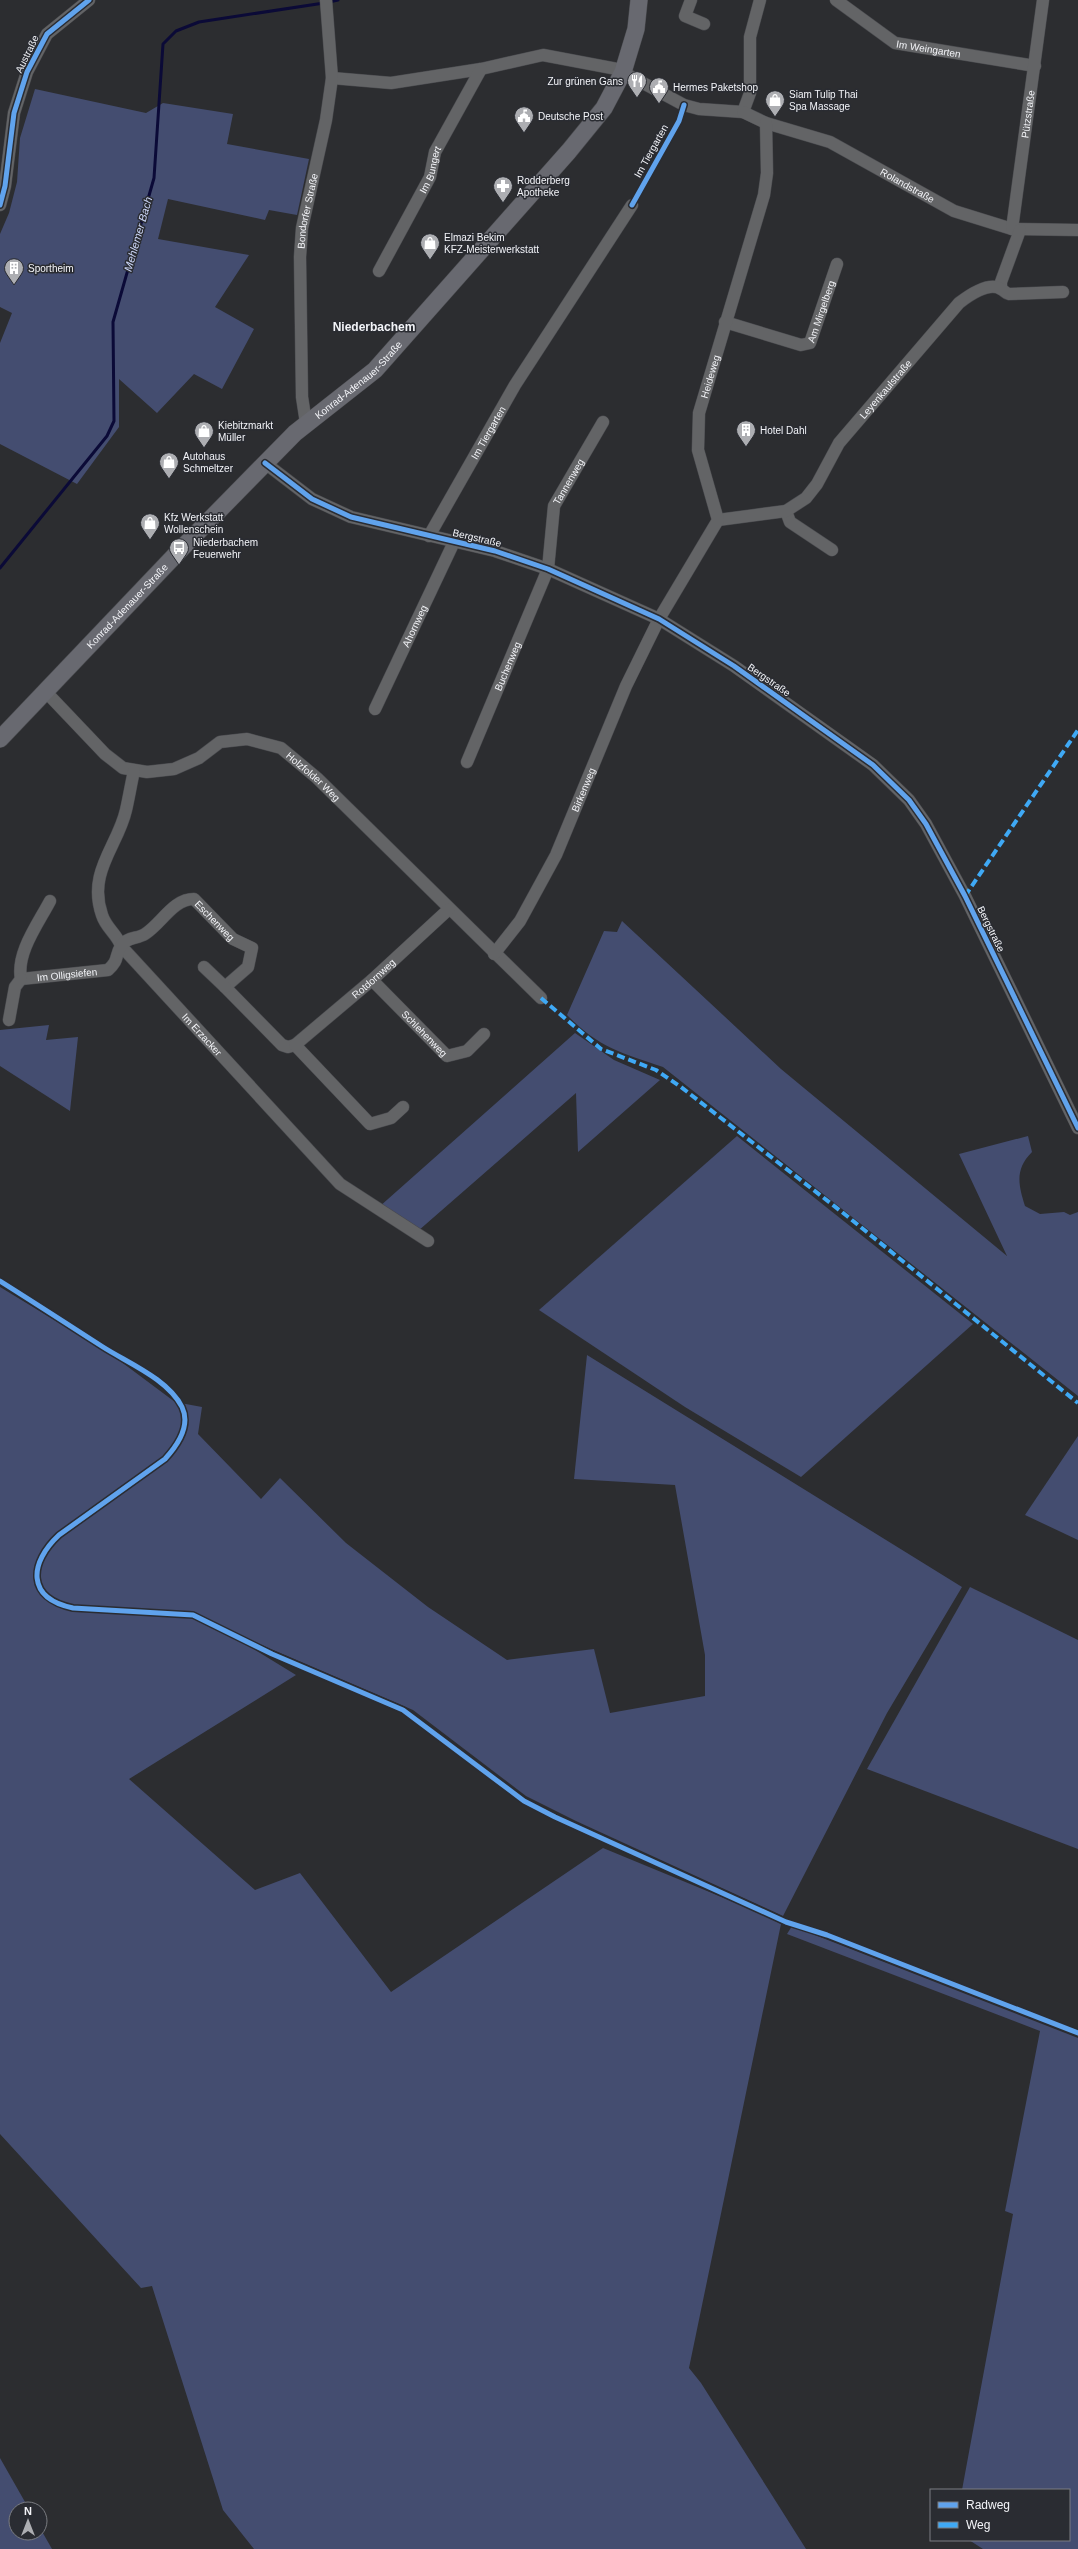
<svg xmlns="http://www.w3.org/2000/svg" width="1078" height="2549" font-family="Arial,sans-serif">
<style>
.green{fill:#444d70}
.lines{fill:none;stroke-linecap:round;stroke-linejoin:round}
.stream{stroke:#0b0a37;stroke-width:3}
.street-casing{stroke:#494a4e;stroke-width:13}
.secondary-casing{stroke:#494a4e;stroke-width:18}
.street{stroke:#636466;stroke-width:12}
.secondary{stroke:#686970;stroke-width:17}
.quiet{stroke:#3fa9f5;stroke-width:4;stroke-dasharray:8 4;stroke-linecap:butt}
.cycleway-casing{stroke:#2a2c32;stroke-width:8}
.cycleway{stroke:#60a3ed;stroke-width:5}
.labels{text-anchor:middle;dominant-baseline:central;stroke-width:3;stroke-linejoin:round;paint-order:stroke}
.street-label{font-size:10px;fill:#f3f4f8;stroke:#2a2c32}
.poi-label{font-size:10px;fill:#f3f4f8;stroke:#2a2c32;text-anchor:start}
.water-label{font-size:11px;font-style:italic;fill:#ccd6f8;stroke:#2a2c32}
.quarter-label{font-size:12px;font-weight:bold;fill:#f3f4f8;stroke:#2a2c32}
</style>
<rect width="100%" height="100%" fill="#2c2d30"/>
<g class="green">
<path d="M35 89 146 113 163 103 233 114 227 144 309 159 297 215 269 210 265 220 168 199 158 239 249 255 215 307 254 329 222 389 194 374 157 413 119 379V427L77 484 0 444V343L12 313 0 307V234L9 213 17 182 20 138Z"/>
<path d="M622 921 781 1069 1007 1256 959 1154 1028 1136 1032 1152C1015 1169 1018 1184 1025 1206L1040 1214 1064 1212 1070 1215 1078 1212V1396L663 1067C621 1053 598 1047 567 1015L604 931 617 932Z"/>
<path d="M49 1025 46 1040 78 1037 70 1111 0 1066V1030Z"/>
<path d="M575 1033 614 1060 660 1080 578 1152 576 1093 418 1231 379 1207Z"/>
<path d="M737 1136 973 1324 801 1477 685 1407 539 1310Z"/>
<path d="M0 1287 112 1355 175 1402 202 1407 198 1434 261 1499 280 1478 346 1543 428 1607 507 1660 594 1649 610 1713 705 1696V1655L675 1485 574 1479 587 1355 962 1587 887 1713 783 1916 576 1821 526 1796 413 1710 245 1638 242 1642 296 1675 129 1779 255 1890 300 1873 391 1992 603 1848 765 1915 781 1924 689 2368 701 2383 806 2549H254L223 2510 152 2286 141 2288 0 2134Z"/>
<path d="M1078 1436V1540L1025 1515Z"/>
<path d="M970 1587 1078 1640V1849L867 1769Z"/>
<path d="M792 1926 1078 2038V2549H983L969 2540H1069V2490H962L1013 2214 1005 2211 1040 2031 787 1934Z"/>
<path d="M0 2458 29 2509H16V2533H40V2528L52 2549H0Z"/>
</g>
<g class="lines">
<g class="stream">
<path d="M329 2 338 0"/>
<path d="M0 568 107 436 114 421 113 322 154 178 163 44 176 31 199 22 324 3"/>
</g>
<defs>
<g id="street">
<path d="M691 0 685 16 704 24"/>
<path id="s1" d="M836 0 895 43 1035 66"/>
<path d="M332 78 391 83 481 69 543 55 617 69 684 105 699 109 743 112 750 93V37L760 0"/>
<path id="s2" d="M743 112 766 123 830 142 954 211 1012 229 1078 230"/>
<path d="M0 205 5 186 14 113 27 72 47 34 89 0"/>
<path id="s3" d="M1012 229 1043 0"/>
<path id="s4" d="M379 271 430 177 435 152 481 69"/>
<path d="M1001 289V282L1020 230"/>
<path id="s5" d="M725 322 801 345 810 343 837 264"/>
<path id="s6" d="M306 423 302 397 300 257 302 228 326 120 332 78 326 0"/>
<path d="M265 463 312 499 351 517 495 551 548 569 659 619 734 666 873 765 909 800 926 824 965 896 1078 1128"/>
<path d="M786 511 790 522 832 550"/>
<path id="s7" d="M718 520 786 511 806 498 817 484 839 443 959 303C968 296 989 281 1001 289 1005 291 1005 293 1009 294L1063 292"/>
<path id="s8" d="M429 536 515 385 632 205"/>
<path id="s9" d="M46 692 105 754 123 768 147 772 174 769 199 758 220 742 247 739 281 748 317 778 541 998"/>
<path id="s10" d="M375 709 454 542"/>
<path id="s11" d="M467 762 548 569 554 506 603 422"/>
<path id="s12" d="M134 771C131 784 129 797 126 810 118 846 87 872 102 915 106 928 117 934 121 946L340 1184 428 1241"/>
<path id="s13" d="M50 901C38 924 16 953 21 979L108 970C120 959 114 957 121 946 126 937 137 939 145 934 162 923 173 899 194 899L233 939 252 948 248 967 225 987 282 1045 288 1047 295 1045"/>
<path id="s14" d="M494 954 520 921 556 855 626 686 659 619 718 520 698 450 699 413 764 195 767 173 766 123"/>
<path d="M204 967 225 987"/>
<path id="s15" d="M372 980 447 1056 467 1051 484 1034"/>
<path d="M9 1020 15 987 21 979"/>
<path id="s16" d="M403 1107 391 1118 370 1124 295 1045 372 980 449 909"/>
</g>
<g id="secondary">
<path id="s17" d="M0 739 181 549 295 433 375 370 569 151 604 108 623 72 636 29 639 0"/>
</g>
</defs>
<use href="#street" class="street-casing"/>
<use href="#secondary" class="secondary-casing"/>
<use href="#street" class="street"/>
<use href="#secondary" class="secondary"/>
<g class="quiet">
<path d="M965 896 1078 730"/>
<path d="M541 998 601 1049 656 1070 681 1087 847 1216 1078 1403"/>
</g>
<defs>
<g id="cycleway">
<path d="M0 205 5 186 14 113 27 72 47 34 89 0"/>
<path d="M632 205 679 121 684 105"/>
<path d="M265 463 312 499 351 517 495 551 548 569 659 619 734 666 873 765 909 800 926 824 965 896 1078 1128"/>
<path d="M0 1281C35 1303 69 1325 103 1347 128 1363 168 1379 182 1407 191 1426 177 1446 165 1459L59 1535C29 1563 26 1598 73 1608L193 1615 272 1654 403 1710 524 1801 555 1817 786 1922 827 1935 1078 2033"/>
</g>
</defs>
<use href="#cycleway" class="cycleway-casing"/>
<use href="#cycleway" class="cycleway"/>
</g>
<defs>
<symbol id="restaurant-pin" viewBox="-11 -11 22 30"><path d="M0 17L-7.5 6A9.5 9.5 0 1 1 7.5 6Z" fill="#adaeb2" stroke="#2a2c32"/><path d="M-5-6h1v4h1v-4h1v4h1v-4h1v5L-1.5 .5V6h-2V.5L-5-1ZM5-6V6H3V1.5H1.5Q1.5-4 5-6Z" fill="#fff"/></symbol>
<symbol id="civic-pin" viewBox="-11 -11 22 30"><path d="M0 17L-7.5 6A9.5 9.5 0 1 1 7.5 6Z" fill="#adaeb2" stroke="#2a2c32"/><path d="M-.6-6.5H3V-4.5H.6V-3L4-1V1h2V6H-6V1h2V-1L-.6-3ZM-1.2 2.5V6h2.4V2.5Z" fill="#fff"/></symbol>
<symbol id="shop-pin" viewBox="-11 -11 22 30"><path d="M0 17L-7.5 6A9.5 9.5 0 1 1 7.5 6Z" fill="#adaeb2" stroke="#2a2c32"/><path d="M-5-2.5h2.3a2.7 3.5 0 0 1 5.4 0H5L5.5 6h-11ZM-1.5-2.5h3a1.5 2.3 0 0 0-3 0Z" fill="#fff"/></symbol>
<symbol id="pharmacy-pin" viewBox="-11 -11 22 30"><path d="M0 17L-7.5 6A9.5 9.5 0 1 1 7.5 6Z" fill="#adaeb2" stroke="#2a2c32"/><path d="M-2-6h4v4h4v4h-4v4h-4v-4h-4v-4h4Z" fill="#fff"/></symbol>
<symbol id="building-pin" viewBox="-11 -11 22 30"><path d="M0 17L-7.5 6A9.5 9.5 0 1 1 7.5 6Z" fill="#adaeb2" stroke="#2a2c32"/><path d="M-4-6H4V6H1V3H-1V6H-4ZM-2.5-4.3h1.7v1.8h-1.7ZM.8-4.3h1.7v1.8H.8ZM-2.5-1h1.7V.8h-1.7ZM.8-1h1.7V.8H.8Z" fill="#fff"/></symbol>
<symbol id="bus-pin" viewBox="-11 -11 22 30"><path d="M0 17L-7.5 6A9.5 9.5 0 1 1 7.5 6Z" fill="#adaeb2" stroke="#2a2c32"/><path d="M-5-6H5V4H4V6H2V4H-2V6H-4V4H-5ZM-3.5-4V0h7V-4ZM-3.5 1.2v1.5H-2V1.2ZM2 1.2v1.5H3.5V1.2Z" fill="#fff"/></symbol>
</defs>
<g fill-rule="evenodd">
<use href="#restaurant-pin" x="626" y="70" width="22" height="30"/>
<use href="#civic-pin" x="648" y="76" width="22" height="30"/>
<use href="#shop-pin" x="764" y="89" width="22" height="30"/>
<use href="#civic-pin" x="513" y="105" width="22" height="30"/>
<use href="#pharmacy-pin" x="492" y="175" width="22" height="30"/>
<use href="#shop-pin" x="419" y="232" width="22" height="30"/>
<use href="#building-pin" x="3" y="257" width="22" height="30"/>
<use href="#building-pin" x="735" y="419" width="22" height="30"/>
<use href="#shop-pin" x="193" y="420" width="22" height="30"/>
<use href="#shop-pin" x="158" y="451" width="22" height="30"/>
<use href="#shop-pin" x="139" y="512" width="22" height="30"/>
<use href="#bus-pin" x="168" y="537" width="22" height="30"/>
</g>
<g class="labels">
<g class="street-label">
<text stroke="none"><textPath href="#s1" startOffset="107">Im Weingarten</textPath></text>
<text transform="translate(27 54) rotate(-64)">Austraße</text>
<text stroke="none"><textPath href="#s3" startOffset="116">Pützstraße</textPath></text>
<text transform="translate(651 151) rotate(-61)">Im Tiergarten</text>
<text stroke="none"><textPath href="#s4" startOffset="114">Im Bungert</textPath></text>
<text stroke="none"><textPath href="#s2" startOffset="181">Rolandstraße</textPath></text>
<text stroke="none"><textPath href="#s6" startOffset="213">Bondorfer Straße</textPath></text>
<text stroke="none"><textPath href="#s5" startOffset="122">Am Mirgelberg</textPath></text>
<text stroke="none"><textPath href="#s14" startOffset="638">Heideweg</textPath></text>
<text stroke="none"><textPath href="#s17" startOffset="508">Konrad-Adenauer-Straße</textPath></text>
<text stroke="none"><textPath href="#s7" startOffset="228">Leyenkaulstraße</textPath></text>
<text stroke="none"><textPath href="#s8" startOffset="119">Im Tiergarten</textPath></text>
<text stroke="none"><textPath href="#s11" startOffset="301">Tannenweg</textPath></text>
<text transform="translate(477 538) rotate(13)">Bergstraße</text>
<text stroke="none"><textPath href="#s17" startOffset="184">Konrad-Adenauer-Straße</textPath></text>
<text stroke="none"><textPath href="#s10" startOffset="92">Ahornweg</textPath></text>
<text stroke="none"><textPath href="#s11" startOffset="104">Buchenweg</textPath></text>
<text transform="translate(769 680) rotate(35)">Bergstraße</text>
<text stroke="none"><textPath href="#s9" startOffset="319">Holzfolder Weg</textPath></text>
<text stroke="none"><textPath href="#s14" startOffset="188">Birkenweg</textPath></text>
<text stroke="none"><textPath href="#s13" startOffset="319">Eschenweg</textPath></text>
<text transform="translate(991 929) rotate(64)">Bergstraße</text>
<text stroke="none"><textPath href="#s13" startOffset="131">Im Olligsiefen</textPath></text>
<text stroke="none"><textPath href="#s16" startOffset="250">Rotdornweg</textPath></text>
<text stroke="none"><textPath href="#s15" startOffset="75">Schlehenweg</textPath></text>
<text stroke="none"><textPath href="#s12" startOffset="307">Im Erzacker</textPath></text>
</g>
<g class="poi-label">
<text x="623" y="81" text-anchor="end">Zur grünen Gans</text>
<text x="673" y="87">Hermes Paketshop</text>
<text x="789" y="94">Siam Tulip Thai<tspan x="789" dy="12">Spa Massage</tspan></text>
<text x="538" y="116">Deutsche Post</text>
<text x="517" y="180">Rodderberg<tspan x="517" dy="12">Apotheke</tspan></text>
<text x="444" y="237">Elmazi Bekim<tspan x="444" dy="12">KFZ-Meisterwerkstatt</tspan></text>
<text x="28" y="268">Sportheim</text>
<text x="218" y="425">Kiebitzmarkt<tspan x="218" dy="12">Müller</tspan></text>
<text x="760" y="430">Hotel Dahl</text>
<text x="183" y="456">Autohaus<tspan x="183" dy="12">Schmeltzer</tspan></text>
<text x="164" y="517">Kfz Werkstatt<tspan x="164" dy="12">Wollenschein</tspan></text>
<text x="193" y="542">Niederbachem<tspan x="193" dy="12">Feuerwehr</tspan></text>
</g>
<g class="water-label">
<text transform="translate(138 234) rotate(-74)">Mehlemer Bach</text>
</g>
<g class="quarter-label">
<text x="374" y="327">Niederbachem</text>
</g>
</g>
<rect x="930" y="2489" width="140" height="52" fill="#2a2c32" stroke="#7a7c81"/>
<rect x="938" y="2502" width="20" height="6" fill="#60a3ed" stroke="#7a7c81"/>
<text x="966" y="2509" font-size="12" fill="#f3f4f8">Radweg</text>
<rect x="938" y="2522" width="20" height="6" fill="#3fa9f5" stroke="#7a7c81"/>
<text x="966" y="2529" font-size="12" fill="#f3f4f8">Weg</text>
<g transform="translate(28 2521)"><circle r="19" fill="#2a2c32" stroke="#7a7c81"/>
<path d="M0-3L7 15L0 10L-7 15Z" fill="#adaeb2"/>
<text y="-6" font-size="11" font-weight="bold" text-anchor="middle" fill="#f3f4f8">N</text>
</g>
</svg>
